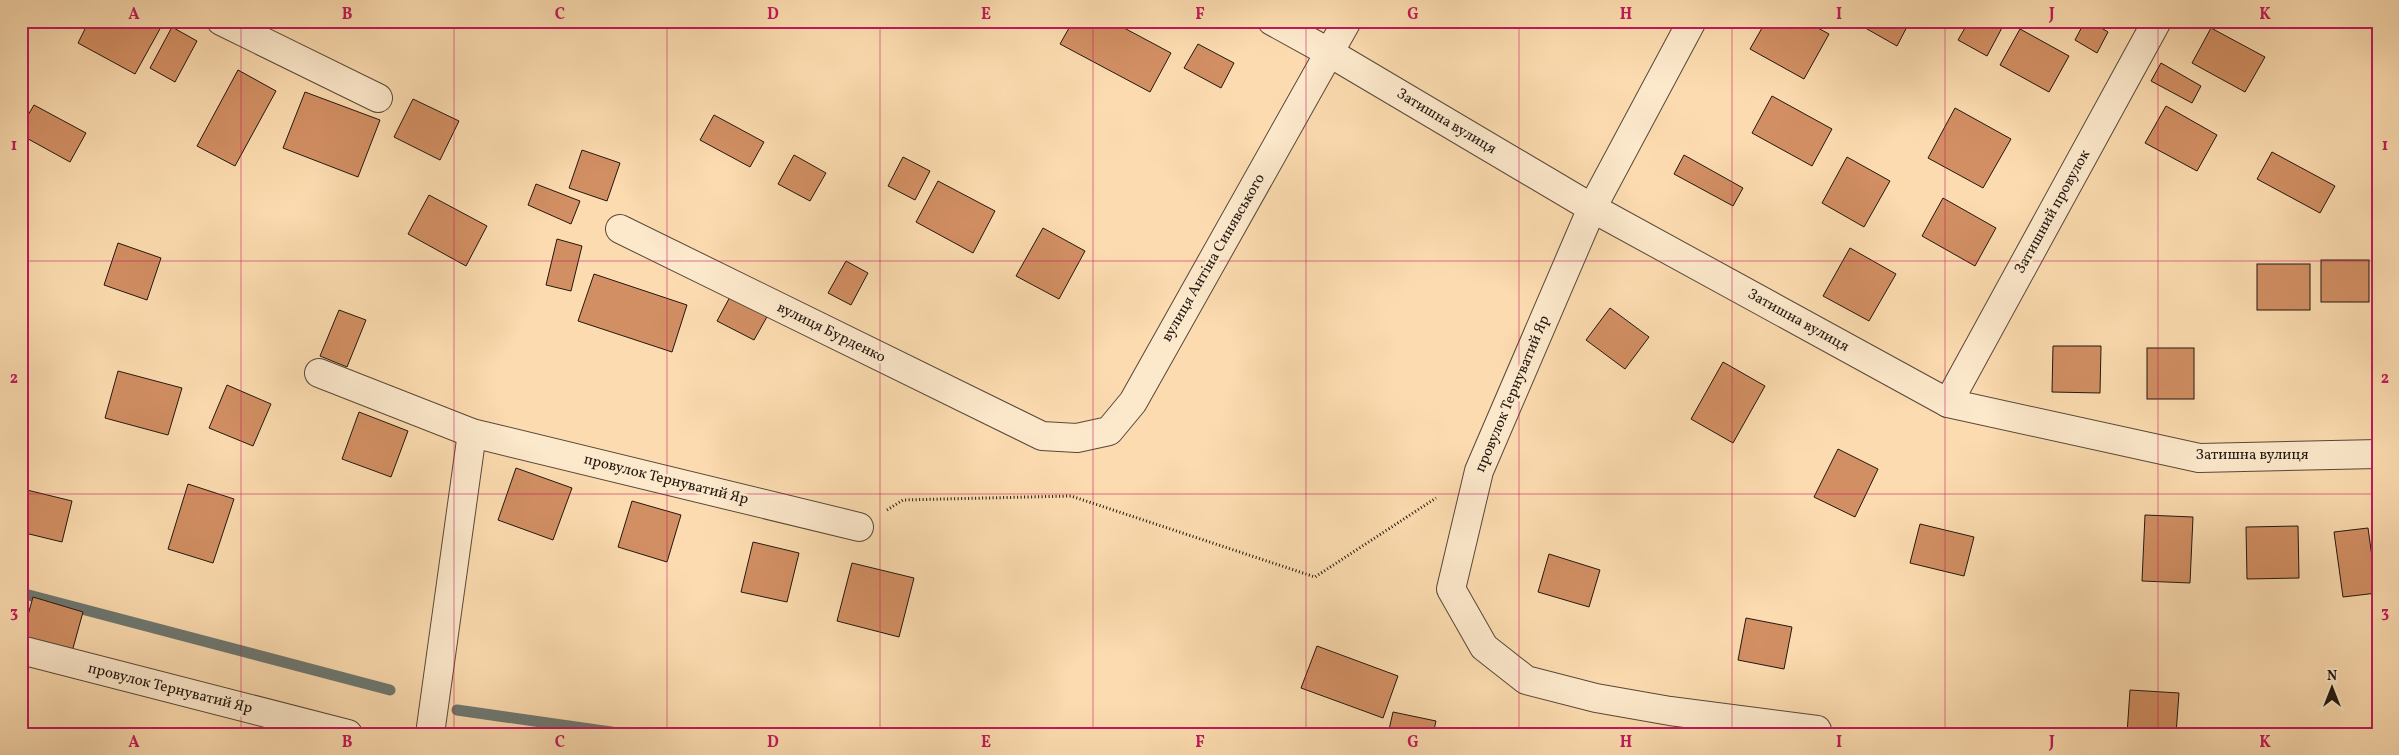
<svg xmlns="http://www.w3.org/2000/svg" width="2399" height="755" font-family="Vollkorn,serif">
<style>
.lines{fill:none;stroke-linecap:round;stroke-linejoin:round}
.stream{stroke:#6e7872;stroke-width:11}
.building{fill:#d28f63;stroke:#221711}
.minor-casing{stroke:#584838;stroke-width:30}
.path{stroke:#221711;stroke-width:3;stroke-dasharray:1 2.5;stroke-linecap:butt}
.minor{stroke:#fce8cb;stroke-width:28}
.grid{fill:none;stroke:#c2185b;stroke-width:1;stroke-opacity:0.55}
.labels{text-anchor:middle;dominant-baseline:central;stroke-width:5;stroke-linejoin:round;paint-order:stroke}
.street-label{font-size:15px;fill:#221711;stroke:#fce8cb}
.neatline{fill:none;stroke:#c2185b;stroke-width:2}
.grid-label{font-size:16px;text-anchor:middle;font-weight:bold;fill:#c2185b}
</style>
<rect width="100%" height="100%" fill="#fbdbaf"/>
<filter id="stains"><feTurbulence type="fractalNoise" baseFrequency=".004" numOctaves="4"/><feColorMatrix values="0 0 0 0 .2 0 0 0 0 .09 0 0 0 0 .02 0 0 0 .5 -.17"/></filter>
<radialGradient id="worn" r=".72"><stop offset=".6" stop-color="#630" stop-opacity="0"/><stop offset="1" stop-color="#630" stop-opacity=".3"/></radialGradient>
<g class="lines">
<g class="stream">
<path d="M21 593 390 690"/>
<path d="M457 710 625 734"/>
</g>
</g>
<g class="building">
<path d="M89 21H151L161 27 135 74 78 43Z"/>
<path d="M983 21H996L993 27Z"/>
<path d="M1073 21H1111L1171 53 1150 92 1060 44Z"/>
<path d="M1766 21H1805L1829 34 1804 79 1750 49Z"/>
<path d="M1853 21H1910L1897 46Z"/>
<path d="M1969 21H2000L2004 24 1987 56 1958 40Z"/>
<path d="M2085 21H2090L2108 32 2097 53 2075 40Z"/>
<path d="M172 27 197 41 175 82 150 68Z"/>
<path d="M2211 28 2265 57 2245 92 2192 63Z"/>
<path d="M2020 29 2069 56 2049 92 2000 65Z"/>
<path d="M1198 44 1234 63 1221 88 1184 68Z"/>
<path d="M2161 63 2201 86 2192 103 2151 81Z"/>
<path d="M238 70 276 91 235 166 197 146Z"/>
<path d="M305 92 380 120 358 177 283 148Z"/>
<path d="M1772 96 1832 129 1812 166 1752 133Z"/>
<path d="M413 99 459 121 440 160 394 137Z"/>
<path d="M34 105 86 133 70 162 21 135V127Z"/>
<path d="M2166 106 2217 135 2197 171 2145 143Z"/>
<path d="M1955 108 2011 139 1983 188 1928 158Z"/>
<path d="M714 115 764 142 750 167 700 140Z"/>
<path d="M582 150 620 163 607 201 569 188Z"/>
<path d="M2272 152 2335 186 2320 213 2257 179Z"/>
<path d="M794 155 826 173 810 201 778 184Z"/>
<path d="M1684 155 1743 188 1733 206 1674 174Z"/>
<path d="M903 157 930 171 915 200 888 186Z"/>
<path d="M1847 157 1890 181 1864 227 1822 203Z"/>
<path d="M938 181 995 211 973 253 916 222Z"/>
<path d="M536 184 580 201 571 224 528 205Z"/>
<path d="M429 195 487 226 466 266 408 234Z"/>
<path d="M1943 198 1996 228 1975 266 1922 236Z"/>
<path d="M1043 228 1085 251 1059 299 1016 276Z"/>
<path d="M557 239 582 246 571 291 546 285Z"/>
<path d="M118 243 161 258 147 300 104 285Z"/>
<path d="M1850 248 1896 274 1869 321 1823 296Z"/>
<rect x="2321" y="260" width="48" height="42"/>
<path d="M846 261 868 273 851 305 828 293Z"/>
<rect x="2257" y="264" width="53" height="46"/>
<path d="M594 274 687 305 672 352 578 321Z"/>
<path d="M731 295 768 315 754 340 717 321Z"/>
<path d="M1610 308 1649 337 1625 369 1586 340Z"/>
<path d="M339 310 366 320 347 367 320 356Z"/>
<path d="M2053 346H2101L2100 393 2052 392Z"/>
<rect x="2147" y="348" width="47" height="51"/>
<path d="M1723 362 1765 386 1733 443 1691 419Z"/>
<path d="M118 371 182 388 168 435 105 418Z"/>
<path d="M227 385 271 404 253 446 209 428Z"/>
<path d="M359 412 408 431 391 477 342 459Z"/>
<path d="M1838 449 1878 469 1855 517 1814 497Z"/>
<path d="M516 468 572 488 553 540 498 520Z"/>
<path d="M188 484 234 499 213 563 168 549Z"/>
<path d="M27 490 72 501 62 542 21 532V516Z"/>
<path d="M632 501 681 515 667 562 618 547Z"/>
<path d="M2145 515 2193 517 2190 583 2142 581Z"/>
<path d="M1920 524 1974 537 1964 576 1910 563Z"/>
<path d="M2298 526 2299 578 2247 579 2246 527Z"/>
<path d="M2368 528 2377 593 2343 597 2334 532Z"/>
<path d="M753 542 799 553 787 602 741 592Z"/>
<path d="M1549 554 1600 570 1589 607 1538 592Z"/>
<path d="M852 563 914 578 899 637 837 621Z"/>
<path d="M33 597 83 612 70 659 21 640Z"/>
<path d="M1746 618 1792 627 1784 669 1738 660Z"/>
<path d="M1317 646 1398 676 1383 718 1301 688Z"/>
<path d="M2130 690 2179 693 2176 734H2127Z"/>
<path d="M1393 712 1436 721 1433 734H1388Z"/>
</g>
<g class="lines">
<defs>
<g id="minor">
<path d="M221 21 378 98"/>
<path d="M1272 21 1330 53 1592 208 1948 403 2199 458 2378 454"/>
<path d="M1692 21 1592 208 1479 471 1451 589 1484 647 1526 680 1596 698 1670 711 1817 730"/>
<path d="M620 229 1042 436 1077 438 1109 431 1133 402 1347 21"/>
<path d="M319 373 472 433 859 527"/>
<path d="M1948 403 2157 21"/>
<path d="M21 650 348 734"/>
<path d="M430 734 472 433"/>
</g>
</defs>
<use href="#minor" class="minor-casing"/>
<path class="path" d="M887 510 903 500 1071 496 1315 577 1436 498"/>
<use href="#minor" class="minor"/>
</g>
<path class="grid" d="M241 21V734M454 21V734M667 21V734M880 21V734M1093 21V734M1306 21V734M1519 21V734M1732 21V734M1945 21V734M2158 21V734M21 261H2378M21 494H2378"/>
<g class="labels">
<g class="street-label">
<text transform="translate(1446 122) rotate(31)">Затишна вулиця</text>
<text transform="translate(2053 212) rotate(-61)">Затишний провулок</text>
<text transform="translate(1214 258) rotate(-60)">вулиця Антіна Синявського</text>
<text transform="translate(1798 321) rotate(29)">Затишна вулиця</text>
<text transform="translate(831 333) rotate(26)">вулиця Бурденко</text>
<text transform="translate(1513 394) rotate(-67)">провулок Тернуватий Яр</text>
<text x="2252" y="455">Затишна вулиця</text>
<text transform="translate(666 480) rotate(14)">провулок Тернуватий Яр</text>
<text transform="translate(170 689) rotate(14)">провулок Тернуватий Яр</text>
</g>
</g>
<rect width="2399" height="755" fill="none" stroke="#fbdbaf" stroke-width="55"/>
<g transform="translate(2332 688)" stroke="#fce8cb" stroke-width="4" paint-order="stroke">
<path d="M0-4L9 19L0 12L-9 19Z" fill="#221711"/>
<text y="-8" font-size="14" font-weight="bold" text-anchor="middle" fill="#221711">N</text>
</g>
<rect x="28" y="28" width="2344" height="700" class="neatline"/>
<g class="grid-label">
<text x="134" y="19">A</text>
<text x="347" y="19">B</text>
<text x="560" y="19">C</text>
<text x="773" y="19">D</text>
<text x="986" y="19">E</text>
<text x="1200" y="19">F</text>
<text x="1413" y="19">G</text>
<text x="1626" y="19">H</text>
<text x="1839" y="19">I</text>
<text x="2052" y="19">J</text>
<text x="2265" y="19">K</text>
<text x="14" y="150">1</text>
<text x="2385" y="150">1</text>
<text x="14" y="383">2</text>
<text x="2385" y="383">2</text>
<text x="14" y="617">3</text>
<text x="2385" y="617">3</text>
<text x="134" y="747">A</text>
<text x="347" y="747">B</text>
<text x="560" y="747">C</text>
<text x="773" y="747">D</text>
<text x="986" y="747">E</text>
<text x="1200" y="747">F</text>
<text x="1413" y="747">G</text>
<text x="1626" y="747">H</text>
<text x="1839" y="747">I</text>
<text x="2052" y="747">J</text>
<text x="2265" y="747">K</text>
</g>
<rect width="100%" height="100%" filter="url(#stains)"/>
<rect width="100%" height="100%" fill="url(#worn)"/>
</svg>
